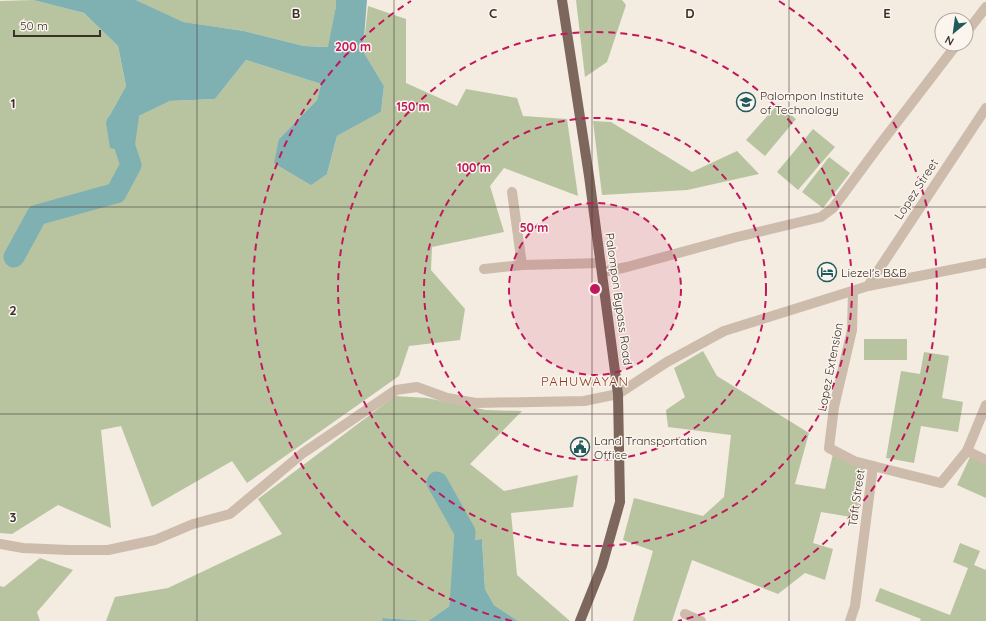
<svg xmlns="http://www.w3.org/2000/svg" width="986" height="621" font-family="Quicksand,sans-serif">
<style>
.green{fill:#b8c4a0}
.water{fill:#7fb0b2}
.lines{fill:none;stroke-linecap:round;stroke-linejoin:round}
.river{stroke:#7fb0b2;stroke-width:21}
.street{stroke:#cdbbac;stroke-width:10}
.primary{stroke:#7d675c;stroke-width:10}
.grid{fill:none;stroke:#3b302b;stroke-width:1;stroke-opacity:0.55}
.ring{fill:none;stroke:#c2185b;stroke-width:2;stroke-dasharray:7 5}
.labels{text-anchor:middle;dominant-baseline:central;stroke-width:3;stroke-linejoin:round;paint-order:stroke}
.poi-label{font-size:12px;fill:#3b302b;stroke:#fbf5ee;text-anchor:start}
.street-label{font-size:12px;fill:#3b302b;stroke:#fbf5ee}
.neighbourhood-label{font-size:13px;letter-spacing:1px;fill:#8c3b22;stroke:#fbf5ee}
.grid-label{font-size:13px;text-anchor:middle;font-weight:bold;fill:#3b302b;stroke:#fbf5ee;stroke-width:3;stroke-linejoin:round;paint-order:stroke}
.centre{fill:#c2185b;stroke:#fbf5ee;stroke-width:2}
.ring-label{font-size:12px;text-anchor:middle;font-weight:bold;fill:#c2185b;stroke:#fbf5ee;stroke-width:3;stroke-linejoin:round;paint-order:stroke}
</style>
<rect width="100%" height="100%" fill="#f4ebe1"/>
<g class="green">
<path d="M33 0 84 13 118 46 126 86 106 122 139 116 170 101 215 99 246 60 321 84 317 100 279 139 327 174 337 136 381 112 384 86 363 51 368 6 406 19V83L457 106 466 89 517 98 523 116 567 119 578 196 504 168 490 186 504 232 432 247 431 270 465 309 460 340 409 346 399 376 247 483 232 461 152 507 121 426 101 430 111 528 58 505 12 534 0 533V1Z"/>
<path d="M136 0H336V6L329 47 304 46 244 31 182 22Z"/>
<path d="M576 0H622L626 5 607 62 585 77Z"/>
<path d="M778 104 796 119 765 156 746 140Z"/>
<path d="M593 121 611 122 692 172 737 151 759 174 687 190 602 195Z"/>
<path d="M813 129 835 147 798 190 777 172Z"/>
<path d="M829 157 850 173 823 208 802 192Z"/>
<rect x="864" y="339" width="43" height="21"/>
<path d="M703 351 717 376 809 433 795 484 825 489 833 454 864 468 857 518 821 512 813 543 833 549 825 580 805 573 778 594 692 560 672 621H633L653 551 623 540 634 498 703 516 724 497 731 435 668 427 666 410 685 397 674 368Z"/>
<path d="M924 352 949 356 942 398 963 402 958 432 921 426 914 463 886 458 901 371 920 374Z"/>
<path d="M395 396 427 398 486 410 522 411 470 464 504 491 578 475 573 507 511 513 517 575 570 621H518L494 605 485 589 482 539 457 542 451 605 428 621 384 618 382 621H106L115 597 168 588 282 534 258 499Z"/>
<path d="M970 457 986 464V498L957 485Z"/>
<path d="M960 543 980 551 974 565 986 570V621H920L921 619 875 601 880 588 950 615 968 568 953 562Z"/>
<path d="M40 558 73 570 37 612 40 621H0V586L4 587Z"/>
</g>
<g class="water">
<path d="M33 0H136L183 22 244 31 304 46 328 47 336 6V0H367L363 51 384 86 381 112 337 136 327 174 311 185 274 163 279 139 317 100 321 84 246 60 215 99 170 101 139 116 134 152 110 148 106 122 126 86 118 46 84 13Z"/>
<path d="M482 539 485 589 494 605 518 621H382L383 618 428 621 451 605 457 542Z"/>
</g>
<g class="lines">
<g class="river">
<path d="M14 257 37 215 116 193 131 165 117 123"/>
<path d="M437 482 465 532 459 621"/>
</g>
<g class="street">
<path d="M966 33 986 7"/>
<path d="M512 192 522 265"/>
<path d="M484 269 522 265 601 263"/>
<path d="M602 272 627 267 737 237 821 217 833 208 881 143 957 44"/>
<path d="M868 286 986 108"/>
<path d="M853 291 852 330 834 407 829 448 854 461 873 466"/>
<path d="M967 451 986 460"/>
<path d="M0 544 23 548 68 550H108L155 540 193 524 230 514 303 453 396 390 417 387 447 398 476 403 584 401 618 394 667 362 724 331 868 286 986 263"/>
<path d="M685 614 701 621"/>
<path d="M850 621 855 606 873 466 941 483 967 451 986 405"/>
</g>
<path class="primary" d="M562 0 589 176 618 394 620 502 602 566 580 621"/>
</g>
<path class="grid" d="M197 0V621M394 0V621M592 0V621M789 0V621M0 207H986M0 414H986"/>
<circle cx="595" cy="289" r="86" fill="#c2185b" fill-opacity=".12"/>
<g class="ring">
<circle cx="595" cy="289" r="86"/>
<circle cx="595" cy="289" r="171"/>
<circle cx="595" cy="289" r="257"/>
<path d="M512 621A342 342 0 0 1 411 1M779 1A342 342 0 0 1 678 621"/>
</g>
<defs>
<symbol id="university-ring" viewBox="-11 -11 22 22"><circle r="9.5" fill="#fbf5ee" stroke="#1f5a5e" stroke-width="1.5"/><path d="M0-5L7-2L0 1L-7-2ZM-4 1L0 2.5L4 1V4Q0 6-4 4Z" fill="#1f5a5e"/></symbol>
<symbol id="hotel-ring" viewBox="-11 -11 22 22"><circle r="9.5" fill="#fbf5ee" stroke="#1f5a5e" stroke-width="1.5"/><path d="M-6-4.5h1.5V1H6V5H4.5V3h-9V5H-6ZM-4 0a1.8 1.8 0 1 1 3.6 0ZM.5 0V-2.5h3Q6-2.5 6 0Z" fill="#1f5a5e"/></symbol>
<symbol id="civic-ring" viewBox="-11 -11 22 22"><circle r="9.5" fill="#fbf5ee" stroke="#1f5a5e" stroke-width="1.5"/><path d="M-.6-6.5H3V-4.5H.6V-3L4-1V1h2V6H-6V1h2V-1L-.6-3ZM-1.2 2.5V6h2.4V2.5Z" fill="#1f5a5e"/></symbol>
</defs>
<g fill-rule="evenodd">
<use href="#university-ring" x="735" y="91" width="22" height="22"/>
<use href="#hotel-ring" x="816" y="261" width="22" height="22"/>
<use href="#civic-ring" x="569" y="436" width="22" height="22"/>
</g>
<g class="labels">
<g class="poi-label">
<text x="760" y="95">Palompon Institute<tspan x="760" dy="14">of Technology</tspan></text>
<text x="841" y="272">Liezel's B&amp;B</text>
<text x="594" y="440">Land Transportation<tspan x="594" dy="14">Office</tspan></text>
</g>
<g class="street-label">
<text transform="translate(916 189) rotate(-57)">Lopez Street</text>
<text transform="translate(619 299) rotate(82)">Palompon Bypass Road</text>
<text transform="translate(830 367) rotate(-79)">Lopez Extension</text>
<text transform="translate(856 498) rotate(-82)">Taft Street</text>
</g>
<g class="neighbourhood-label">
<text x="585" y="381">PAHUWAYAN</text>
</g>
</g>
<g class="grid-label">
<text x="296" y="18">B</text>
<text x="493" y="18">C</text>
<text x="690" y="18">D</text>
<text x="887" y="18">E</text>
<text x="13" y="108">1</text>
<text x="13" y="315">2</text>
<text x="13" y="522">3</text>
</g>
<circle cx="595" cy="289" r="6" class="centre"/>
<g class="ring-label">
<text x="353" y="51">200 m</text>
<text x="413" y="111">150 m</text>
<text x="474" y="172">100 m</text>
<text x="534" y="232">50 m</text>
</g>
<g transform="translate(954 32) rotate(209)"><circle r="19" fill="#fbf5ee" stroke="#aea6a0"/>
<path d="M0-3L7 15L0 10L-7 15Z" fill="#1f5a5e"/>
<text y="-6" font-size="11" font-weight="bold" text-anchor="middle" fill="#3b302b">N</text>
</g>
<path d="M14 30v6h86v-6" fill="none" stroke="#3b302b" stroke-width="2"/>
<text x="20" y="30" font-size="12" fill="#3b302b" stroke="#fbf5ee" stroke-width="3" paint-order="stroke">50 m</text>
</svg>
